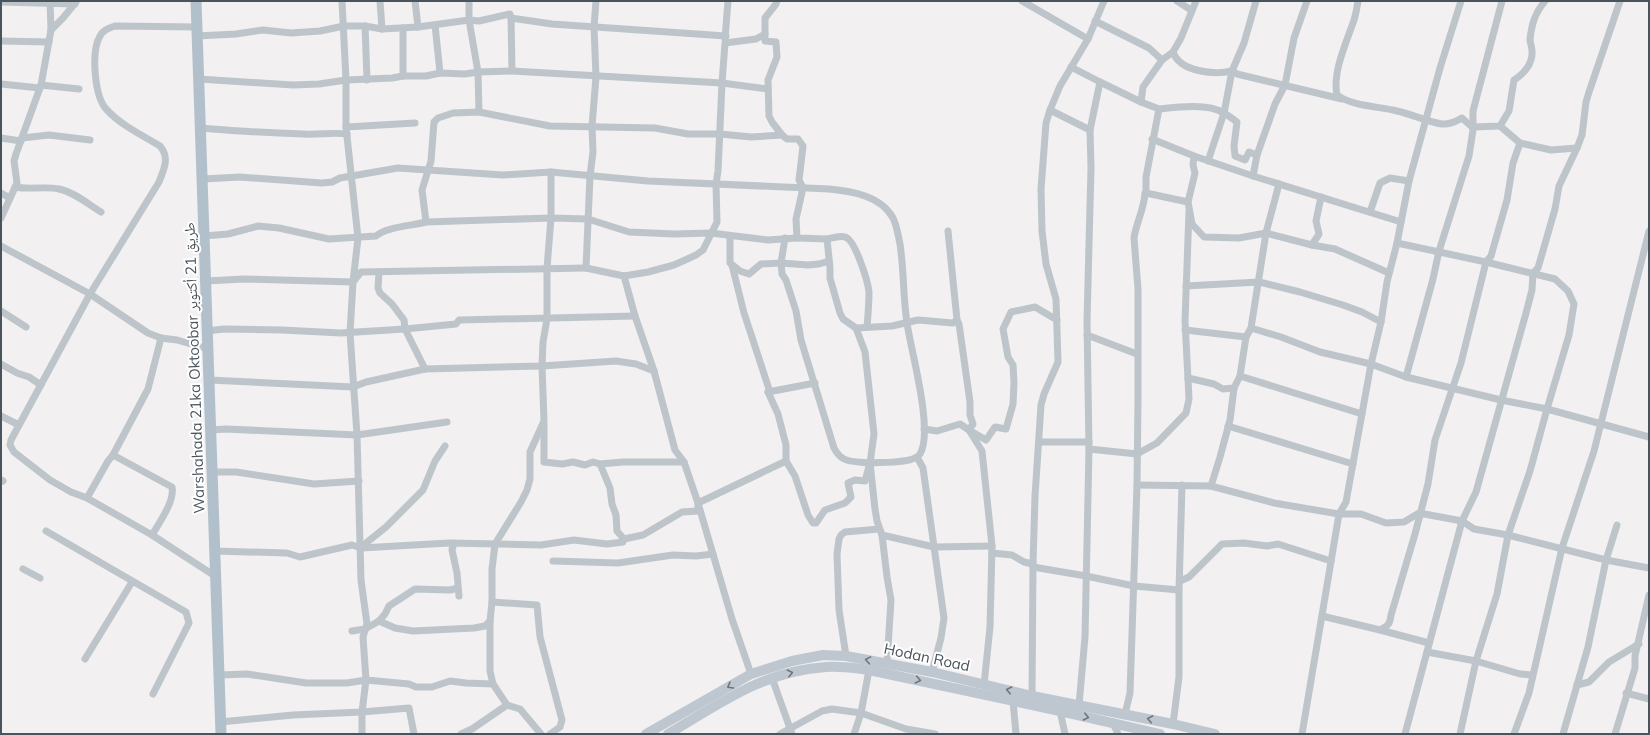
<svg xmlns="http://www.w3.org/2000/svg" width="1650" height="735" font-family="Mulish,'Noto Naskh Arabic',sans-serif">
<style>
.lines{fill:none;stroke-linecap:round;stroke-linejoin:round}
.street{stroke:#bdc5cb;stroke-width:7}
.secondary{stroke:#bec7d0;stroke-width:10}
.primary{stroke:#b2c0cc;stroke-width:11}
.oneway{stroke:#6d767f}
.labels{text-anchor:middle;dominant-baseline:central;stroke-width:4;stroke-linejoin:round;paint-order:stroke}
.street-label{font-size:15px;fill:#4a545c;stroke:#fff}
</style>
<rect width="100%" height="100%" fill="#f2f0f0"/>
<g class="lines">
<g class="street">
<path d="M342 1 346 80V127L358 238 353 282 350 333 357 435 361 580 367 624 363 637 366 680 362 712V734"/>
<path d="M380 1 382 29"/>
<path d="M415 1 418 27"/>
<path d="M469 1V20L478 72 479 112"/>
<path d="M596 1 594 27 596 77 592 126 593 152 590 176 586 268 624 276"/>
<path d="M1022 1 1088 39"/>
<path d="M1177 1 1191 10"/>
<path d="M1358 1C1357 7 1356 14 1354 20 1347 41 1332 72 1337 95 1354 107 1378 106 1397 111 1412 114 1427 122 1442 124 1450 125 1456 121 1462 118L1472 127 1500 126 1509 111 1514 80C1524 74 1533 63 1532 51 1532 47 1530 43 1530 39 1532 23 1535 13 1545 1"/>
<path d="M1 2 75 4"/>
<path d="M511 18 512 71"/>
<path d="M1095 21 1149 48 1162 60"/>
<path d="M435 25 440 73"/>
<path d="M365 26 367 80"/>
<path d="M197 27 115 26C109 28 103 30 100 36 91 51 94 97 107 110 122 126 142 135 160 146 170 158 164 169 159 182L90 294 11 440 10 445 14 452 50 480 71 492 87 498 152 535 215 576"/>
<path d="M403 28V76"/>
<path d="M51 30 63 18 76 2"/>
<path d="M765 34V41L776 42 777 57 768 80 769 116 772 122 782 135 787 139H798L803 146 799 180 803 188 796 219 797 238 827 239 830 268V278L840 313 843 319 856 328 865 352 874 434 870 463 875 509 877 521 882 535 887 577 891 600 887 663"/>
<path d="M197 36 236 34 263 30 291 33 320 31 344 26H365L382 29 418 27 469 20 479 21 510 14 511 18 552 24 726 36"/>
<path d="M725 39 728 1"/>
<path d="M1 41 49 42"/>
<path d="M1173 52C1180 72 1214 75 1232 71L1237 74 1342 99"/>
<path d="M1071 67 1100 82 1090 130 1091 168 1087 321 1089 449 1085 637 1079 705"/>
<path d="M199 79 293 85 319 84 346 80 392 78 403 76H426L440 73 465 74 478 72 512 71 722 83 768 89"/>
<path d="M1100 82 1141 102"/>
<path d="M1 84 40 88"/>
<path d="M41 85 79 89"/>
<path d="M1159 109C1177 107 1208 103 1224 113 1229 116 1233 119 1237 122L1234 146 1235 156 1245 160 1249 152 1257 155"/>
<path d="M1050 110 1090 130"/>
<path d="M1500 126 1520 143 1551 150 1577 148"/>
<path d="M346 127 415 123"/>
<path d="M200 128C235 131 270 133 304 134 319 135 333 132 347 134"/>
<path d="M1 138 21 141"/>
<path d="M22 138 49 135 90 140"/>
<path d="M1152 139 1194 156 1193 165 1195 173 1188 202"/>
<path d="M1194 156 1253 176 1401 222"/>
<path d="M1208 161 1224 113 1232 71 1244 43 1256 1"/>
<path d="M1253 176 1257 155 1275 104 1285 85 1294 38 1307 1"/>
<path d="M203 179 240 177 322 183 332 182 340 178 398 168 503 175 551 172 648 181 829 189C852 191 881 196 893 218 897 226 898 235 900 244 904 270 903 297 907 323 911 351 934 431 920 454 914 464 881 462 870 463L865 481 855 480 848 483 851 497 845 503 825 510 816 523H813L808 515 795 476 786 461V445L778 414 768 392"/>
<path d="M15 187C30 190 45 186 59 189 74 192 88 204 101 212"/>
<path d="M1 193 10 198"/>
<path d="M1146 193 1188 202 1192 224 1204 237 1239 238 1266 233 1312 245 1335 249 1389 273"/>
<path d="M1370 212 1380 183 1390 178 1409 181"/>
<path d="M1 218 17 183 14 161 16 154 41 85 51 30 50 1"/>
<path d="M426 222 422 190 431 161 434 122 438 118 453 113 479 112 550 126 655 128 688 134H720L751 137 782 135"/>
<path d="M948 231 957 320"/>
<path d="M204 236 228 234 258 226 279 228 329 239 376 236C386 227 411 226 426 222L551 218 588 219 629 232 674 234 711 233 768 240 797 238"/>
<path d="M730 236V263L740 271 749 274 761 264 781 263 808 265 819 264 829 261"/>
<path d="M785 238 781 263 782 274 786 280 796 311 801 340 834 448C842 464 854 461 870 463"/>
<path d="M827 239C832 238 840 235 845 237 855 239 868 282 869 292 869 304 868 315 867 327"/>
<path d="M1397 243 1486 262 1555 279 1568 291 1574 304 1569 335 1547 409 1530 471 1508 535 1497 594 1476 661 1460 734"/>
<path d="M1312 245 1319 234 1316 221 1321 197"/>
<path d="M1 246 90 294 148 333 161 338 177 340 208 349"/>
<path d="M732 265 744 313 769 389 768 392 815 383"/>
<path d="M379 272 378 288 380 293 392 304 404 320 405 329 425 369"/>
<path d="M206 281 244 279 353 282 361 272 586 268"/>
<path d="M1186 286 1259 282 1300 292 1343 305 1362 312 1381 322"/>
<path d="M1 311 26 327"/>
<path d="M856 328 892 326 918 320 953 323 957 320 959 324 970 402V415L973 424 969 430 960 424 937 431 924 429"/>
<path d="M1251 328 1281 337 1320 352 1371 364 1406 377 1433 279 1439 251 1469 156 1473 130V111L1502 1"/>
<path d="M1185 330 1246 337"/>
<path d="M207 331 224 329 282 330 341 333 405 329 456 324 459 320 635 316"/>
<path d="M1087 335 1137 354"/>
<path d="M1 364 17 373 29 377 41 385"/>
<path d="M1240 376 1362 414"/>
<path d="M1406 377 1501 400 1547 409 1649 437"/>
<path d="M1188 378 1214 384 1223 389 1234 388"/>
<path d="M209 380 353 387 366 382 425 369 542 366 616 361 636 364 654 371"/>
<path d="M1 416 19 425"/>
<path d="M544 424V462L562 464 573 462 585 465 593 462 600 464 610 488 612 504 616 515 617 531 624 539"/>
<path d="M1228 426 1353 464"/>
<path d="M210 430 226 429 357 435 447 422"/>
<path d="M1039 442H1089"/>
<path d="M1089 449 1137 454 1157 443 1186 413 1189 399 1185 321 1189 211"/>
<path d="M113 455 148 389 161 338"/>
<path d="M917 457 923 468 944 618 941 638 932 672"/>
<path d="M600 464 623 462H684"/>
<path d="M212 472H236L314 484 359 481"/>
<path d="M1 480 3 481"/>
<path d="M1137 485 1211 486 1220 457 1230 420 1234 388 1240 376 1246 337 1251 328 1266 233 1279 184"/>
<path d="M1211 486 1274 503 1339 514H1361L1386 523 1404 522 1419 513 1462 521 1476 492 1526 313 1532 290 1533 273 1538 268 1555 209 1559 186 1577 148 1582 135 1586 102 1589 92 1620 1"/>
<path d="M87 498 108 461 113 455 172 487C175 501 159 523 152 535"/>
<path d="M46 531 186 612 189 623 153 694"/>
<path d="M882 535 934 547 992 546"/>
<path d="M454 543 452 550 457 573 459 596"/>
<path d="M361 547 386 527 423 490 435 461 445 446"/>
<path d="M214 551 287 553 300 557 352 545 361 548 449 543 541 545 574 540 607 544 623 542 624 539 643 535 682 512 698 511V503L786 461"/>
<path d="M992 553 1012 555 1024 562 1033 564"/>
<path d="M553 561 618 563 673 555 696 556 713 554"/>
<path d="M1033 567 1086 576 1134 586 1179 590"/>
<path d="M23 569 40 578"/>
<path d="M1180 581 1189 577 1222 544 1244 543 1267 546 1278 544 1331 561"/>
<path d="M492 602 537 605 540 637 562 720 560 727 550 734"/>
<path d="M1322 616 1380 630C1388 626 1390 624 1391 615L1415 534 1428 484 1435 440 1461 363 1486 262 1491 256 1507 200 1513 163 1520 143"/>
<path d="M379 621 395 628 413 631 474 628 485 626 490 621"/>
<path d="M1380 630 1429 643"/>
<path d="M352 631 365 629 379 621 385 614 389 606 415 589 450 590 458 588"/>
<path d="M1427 652 1476 661 1520 674 1532 675"/>
<path d="M846 656 839 610 837 554 839 539 841 535 845 532 879 529"/>
<path d="M85 659 132 582"/>
<path d="M751 674 732 619 698 503 684 462 675 450 654 371 635 316 624 276 648 272 674 265 696 255 703 250 717 222 716 184 718 171 722 83 725 43 756 39 765 34V18L776 4 777 1"/>
<path d="M219 675 247 674 306 683H347L366 680 409 684 416 687H432L450 681 466 683 493 684"/>
<path d="M772 678 792 734"/>
<path d="M984 685 990 627 992 546 982 451 969 430 986 440 995 427 1006 429 1013 404 1014 383 1013 365 1008 357 1003 329 1011 312 1035 307 1057 320"/>
<path d="M1577 685 1589 682 1609 662 1639 644"/>
<path d="M1626 693 1649 699"/>
<path d="M1032 696 1033 564 1035 496 1041 405 1044 394 1058 362 1056 299 1046 264 1042 231 1041 189 1046 123 1050 110 1060 86 1088 39 1104 1"/>
<path d="M1013 701 1016 734"/>
<path d="M1060 711 1065 734"/>
<path d="M1125 714 1130 693 1137 485 1138 401V289L1134 238C1136 223 1144 210 1145 193H1146V177L1159 109 1141 102 1143 87 1162 60 1173 52 1181 38 1196 1"/>
<path d="M220 722 293 715 362 712 409 708 414 734"/>
<path d="M1113 723 1118 734"/>
<path d="M1173 724 1179 677V590L1182 485"/>
<path d="M461 734 472 729 507 705"/>
<path d="M541 734 520 709 507 705 493 684 490 671V621L492 602V569L495 544 521 502 527 490 530 479V452L544 421 542 366 543 342 547 319V268L551 218V172"/>
<path d="M780 734 822 711 832 709 861 713 906 729 935 734"/>
<path d="M854 734 861 713 869 670"/>
<path d="M1302 734 1339 514 1346 502 1371 364 1381 322 1387 282 1397 243 1409 181 1440 68 1461 1"/>
<path d="M1405 734 1462 521 1474 529 1508 535 1606 560 1649 568"/>
<path d="M1514 734 1529 693 1562 548 1594 451 1649 231"/>
<path d="M1563 734 1588 647 1606 560 1617 525"/>
<path d="M1615 734 1635 668V656L1649 595"/>
</g>
<g class="secondary">
<path d="M646 734 751 674 792 661 823 655 846 656 932 672 1032 696 1173 724 1215 734"/>
<path d="M668 734C721 703 763 671 826 667 841 666 855 668 869 670L1060 711 1160 734"/>
</g>
<path class="primary" d="M196 1 221 734"/>
</g>
<defs><path id="oneway-chevron" d="M-2-3.5L2.5 0L-2 3.5" fill="none" stroke-width="1.6" stroke-linecap="round" stroke-linejoin="round"/></defs>
<g class="oneway">
<use href="#oneway-chevron" transform="translate(868 660) rotate(-170)"/>
<use href="#oneway-chevron" transform="translate(790 673) rotate(-14)"/>
<use href="#oneway-chevron" transform="translate(918 680) rotate(12)"/>
<use href="#oneway-chevron" transform="translate(730 686) rotate(150)"/>
<use href="#oneway-chevron" transform="translate(1009 690) rotate(-167)"/>
<use href="#oneway-chevron" transform="translate(1086 717) rotate(13)"/>
<use href="#oneway-chevron" transform="translate(1150 719) rotate(-169)"/>
</g>
<g class="labels">
<g class="street-label">
<text transform="translate(194 368) rotate(-92)">Warshahada 21ka Oktoobar طريق 21 أكتوبر</text>
<text transform="translate(927 657) rotate(12)">Hodan Road</text>
</g>
</g>
<rect width="1650" height="735" fill="none" stroke="#4a545c" stroke-width="4"/>
</svg>
